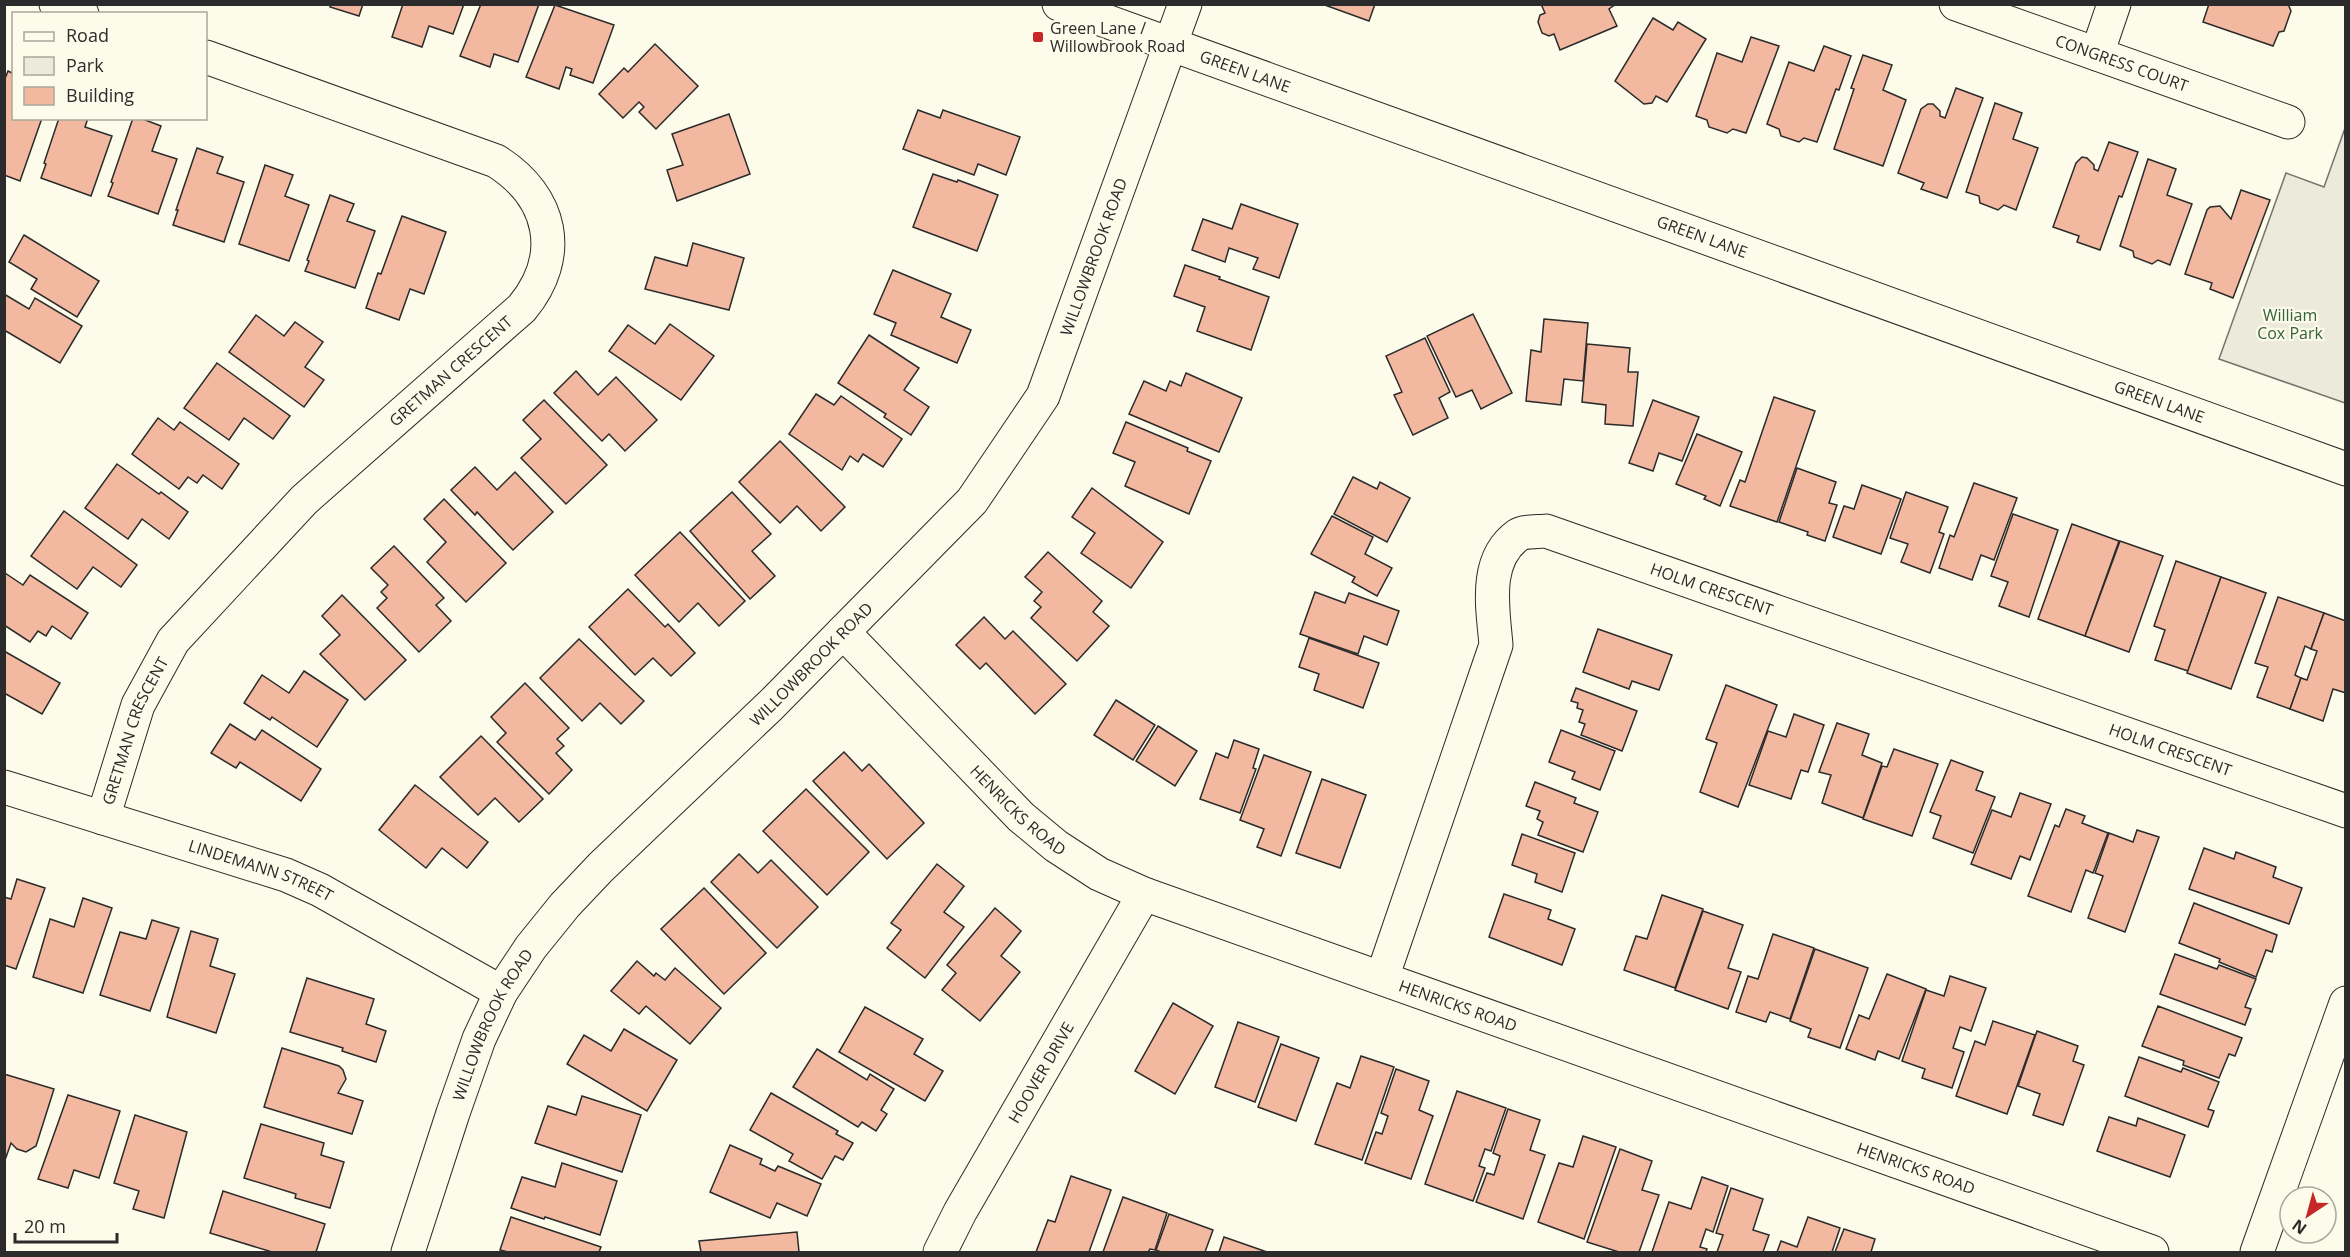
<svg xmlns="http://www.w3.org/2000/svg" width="2350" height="1257" font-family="'Open Sans',sans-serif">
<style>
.green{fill:#ecebdb;stroke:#74746e;stroke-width:1.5}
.building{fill:#f2b8a0;stroke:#2b2b2b;stroke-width:1.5}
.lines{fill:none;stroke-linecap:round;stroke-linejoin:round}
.minor-casing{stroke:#2b2b2b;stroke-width:35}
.minor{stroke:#fdfbea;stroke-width:33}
.poi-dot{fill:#c62828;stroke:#fdfbea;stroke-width:2}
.labels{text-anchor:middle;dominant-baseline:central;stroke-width:4.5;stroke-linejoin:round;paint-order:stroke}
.poi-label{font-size:16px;fill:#2b2b2b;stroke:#fdfbea;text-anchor:start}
.street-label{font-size:16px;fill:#2b2b2b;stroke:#fdfbea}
.park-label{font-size:16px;fill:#34623c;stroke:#fdfbea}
</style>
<rect width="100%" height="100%" fill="#fdfbea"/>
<path class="green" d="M2345 128V403L2219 359 2286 173 2324 187Z"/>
<g class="building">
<path d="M330 4H363L359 16 330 7Z"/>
<path d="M403 4 407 5 464 4 453 34 429 26 422 47 392 37Z"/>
<path d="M481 4H539L518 62 494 54 490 67 460 56Z"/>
<path d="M1322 4H1375L1369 21Z"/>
<path d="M1541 4H1616L1609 9 1617 26 1560 50 1554 34 1549 36 1542 33 1538 22 1540 15 1545 13Z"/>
<path d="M2209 4H2288L2291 11 2284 31 2279 32 2273 46 2203 22Z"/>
<path d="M555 5 614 25 593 83 570 75 572 69 566 67 559 89 526 77Z"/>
<path d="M1653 18 1673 30 1678 22 1706 39 1667 102 1656 96 1652 103 1644 104 1615 81Z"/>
<path d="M1751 37 1779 46 1746 133 1733 129 1727 133 1709 127 1707 120 1696 116 1717 53 1742 62Z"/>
<path d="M655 44 698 86 656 129 639 112 644 107 639 102 623 118 599 94 624 68 628 72Z"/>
<path d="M1824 46 1851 56 1839 90 1836 89 1817 142 1804 138 1799 142 1781 136 1779 129 1767 124 1789 62 1814 71Z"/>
<path d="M1863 55 1892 65 1883 90 1906 100 1883 166 1834 149 1854 89 1851 88Z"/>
<path d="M8 71 14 74V118H42L20 181 4 175V81Z"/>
<path d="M1956 88 1983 98 1947 198 1921 189 1924 183 1898 173 1921 109 1928 104H1933L1940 111V116L1945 118Z"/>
<path d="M1995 103 2022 113 2013 139 2038 148 2016 210 2004 205 1998 210 1980 203 1979 196 1966 192Z"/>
<path d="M918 110 940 118 943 110 1020 137 1006 175 978 164 974 175 903 149Z"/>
<path d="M729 114 750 174 677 201 667 170 683 165 672 134Z"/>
<path d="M59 118H88L85 127 112 136 91 196 41 178 46 164 44 163Z"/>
<path d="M133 118H140L161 126 152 151 177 159 158 214 108 196 113 183 111 182Z"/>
<path d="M2109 142 2138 152 2122 197 2119 196 2100 250 2077 242 2079 236 2053 227 2076 163 2082 157 2087 158 2094 165V169L2098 171Z"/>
<path d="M197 148 223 157 217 173 244 182 224 242 173 225 178 210H176Z"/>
<path d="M2148 159 2176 169 2167 195 2192 204 2170 265 2158 260 2152 264 2134 257 2133 251 2120 246Z"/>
<path d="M265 165 293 175 285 196 309 205 289 261 239 244Z"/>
<path d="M933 174 957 182 958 180 998 195 977 251 913 227Z"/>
<path d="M2241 190 2270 200 2233 298 2210 289 2212 283 2185 274 2207 210 2210 207 2220 206 2231 219Z"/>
<path d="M330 195 354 204 347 221 375 231 355 288 305 271 309 261 307 260Z"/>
<path d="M1241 204 1298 224 1279 278 1253 269 1258 258 1229 248 1225 262 1192 250 1203 219 1232 229Z"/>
<path d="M402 216 446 232 424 294 410 289 399 320 366 308 378 273 381 274Z"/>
<path d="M24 235 99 281 77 317 31 289 37 279 9 262Z"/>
<path d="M693 243 744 258 729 310 645 289 655 257 687 266Z"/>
<path d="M1185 265 1220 277 1219 279 1269 297 1251 350 1197 331 1205 307 1174 296Z"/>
<path d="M893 270 951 294 941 317 971 330 957 363 891 335 896 323 874 314Z"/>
<path d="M4 294 29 309 35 298 82 326 60 363 4 330Z"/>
<path d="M1473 314 1512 393 1481 409 1472 390 1456 397 1427 336Z"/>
<path d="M256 315 284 336 295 322 323 342 305 367 324 380 304 407 229 352Z"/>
<path d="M1544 319 1588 323 1583 381 1564 379 1561 405 1526 401 1531 350 1541 352Z"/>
<path d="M670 324 714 356 681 400 609 351 628 325 655 344Z"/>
<path d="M869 335 919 368 904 390 929 407 911 435 884 417 886 414 838 383Z"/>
<path d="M1425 338 1450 392 1439 398 1448 418 1413 435 1394 395 1402 392 1386 356Z"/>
<path d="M1587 344 1630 348 1628 372H1638L1633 426 1605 424 1606 405 1582 402Z"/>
<path d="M217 363 290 416 273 439 244 418 229 440 184 408Z"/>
<path d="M576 371 598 395 616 377 657 420 625 451 609 434 602 441 554 393Z"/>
<path d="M1186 373 1242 398 1219 452 1129 414 1144 381 1166 391 1170 381 1181 386Z"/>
<path d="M816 394 834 405 841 396 902 439 883 467 863 454 858 462 850 456 842 470 789 434Z"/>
<path d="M1774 397 1815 411 1777 522 1730 506 1740 480 1745 482Z"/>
<path d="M544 400 607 465 566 504 521 458 541 439 523 420Z"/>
<path d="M1653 400 1699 417 1682 461 1659 453 1653 471 1629 463Z"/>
<path d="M158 418 174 430 180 422 239 464 222 489 203 475 197 483 188 477 179 489 132 454Z"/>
<path d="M1126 422 1188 448 1187 451 1211 461 1189 514 1125 486 1135 462 1113 453Z"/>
<path d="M1697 434 1742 452 1720 506 1704 499 1706 496 1676 484Z"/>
<path d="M780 441 845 507 821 531 797 506 780 523 739 482Z"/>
<path d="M117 464 159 494 161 492 188 512 169 539 142 519 128 539 85 508Z"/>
<path d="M475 467 497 490 515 472 553 512 513 550 477 512 475 515 451 490Z"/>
<path d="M1797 468 1836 482 1829 503 1837 505 1825 541 1807 535 1808 532 1779 522Z"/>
<path d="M1353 477 1377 489 1380 482 1410 498 1387 542 1334 514Z"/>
<path d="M1974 483 2017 498 1994 560 1981 555 1972 580 1939 568 1950 535 1954 537Z"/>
<path d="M1862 485 1901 499 1881 554 1833 537 1844 506 1854 509Z"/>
<path d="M1092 488 1163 542 1131 588 1081 553 1095 533 1072 517Z"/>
<path d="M732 492 771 534 752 551 775 576 750 599 690 531Z"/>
<path d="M1906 492 1948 507 1939 532 1944 534 1930 573 1901 562 1908 544 1890 538Z"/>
<path d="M444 499 506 563 466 602 427 562 446 542 424 519Z"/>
<path d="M64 511 137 565 121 587 93 567 77 589 31 556Z"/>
<path d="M2013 514 2058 530 2029 617 1999 606 2008 582 1991 576Z"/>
<path d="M1332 516 1373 537 1365 554 1392 568 1377 596 1352 582 1355 577 1311 554Z"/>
<path d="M2072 524 2119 541 2085 636 2038 619Z"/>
<path d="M680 532 745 601 719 626 698 603 679 622 635 575Z"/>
<path d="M2120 541 2163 556 2129 652 2085 636Z"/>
<path d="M394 546 444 598 436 605 451 621 419 652 377 608 387 598 381 592 388 585 371 568Z"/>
<path d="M1048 552 1102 601 1093 612 1109 626 1077 661 1031 618 1041 607 1034 601 1042 592 1025 577Z"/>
<path d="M2176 561 2221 577 2188 671 2155 660 2165 630 2154 626Z"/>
<path d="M5 573 23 585 30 575 88 613 71 639 52 626 46 636 38 631 30 642 4 625Z"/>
<path d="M2221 577 2266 593 2231 689 2187 673Z"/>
<path d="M628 589 665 627 668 624 695 653 671 676 653 658 635 675 589 627Z"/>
<path d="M1315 592 1345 603 1349 593 1399 611 1387 645 1364 636 1358 654 1300 634Z"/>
<path d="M342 595 406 660 365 700 320 654 340 635 322 616Z"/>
<path d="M2278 597 2324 613 2311 649 2305 646 2295 675 2301 678 2290 709 2257 697 2268 667 2255 663Z"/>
<path d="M2324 613 2346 621V693L2333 689 2323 721 2290 709 2301 678 2307 680 2317 651 2311 649Z"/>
<path d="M984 617 1005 639 1013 631 1066 684 1035 714 986 663 980 669 956 645Z"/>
<path d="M1598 629 1672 655 1659 690 1632 681 1629 689 1583 672Z"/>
<path d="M1309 638 1379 663 1363 708 1314 690 1319 674 1299 667Z"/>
<path d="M579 639 644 701 621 724 600 703 582 721 540 678Z"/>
<path d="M4 651 60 683 42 714 4 693Z"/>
<path d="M304 671 348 700 317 747 272 717 270 720 244 703 262 675 289 693Z"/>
<path d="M525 683 569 728 557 739 564 746 556 753 572 770 549 794 497 742 506 733 491 717Z"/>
<path d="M1726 685 1777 705 1738 807 1700 792 1717 743 1706 739Z"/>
<path d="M1576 688 1637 711 1622 751 1581 735 1585 724 1579 722 1583 710 1577 708 1578 703 1571 701Z"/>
<path d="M1116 700 1155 725 1133 760 1094 735Z"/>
<path d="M1794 714 1824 725 1808 772 1801 770 1791 799 1749 785 1768 731 1786 737Z"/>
<path d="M1837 723 1869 734 1862 755 1882 763 1863 818 1822 803 1831 775 1819 772Z"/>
<path d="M230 724 255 740 262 730 321 769 301 801 240 762 236 768 211 753Z"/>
<path d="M1158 726 1197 751 1175 786 1136 761Z"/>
<path d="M1561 730 1615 751 1600 790 1572 779 1575 772 1549 762Z"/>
<path d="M481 736 543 799 519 822 495 798 478 815 440 777Z"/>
<path d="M1234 740 1259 749 1253 768 1256 769 1240 813 1200 799 1216 753 1228 758Z"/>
<path d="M1894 749 1938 764 1912 836 1863 819 1882 766 1887 767Z"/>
<path d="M844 752 862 771 869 764 924 823 887 859 813 781Z"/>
<path d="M1264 755 1311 772 1281 856 1257 847 1264 829 1240 820Z"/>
<path d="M1951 760 1983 772 1976 790 1995 797 1973 853 1933 838 1941 816 1930 812Z"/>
<path d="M1322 779 1366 795 1340 868 1296 853Z"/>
<path d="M1535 782 1576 798 1574 803 1598 812 1583 852 1538 835 1543 822 1537 819 1540 811 1526 806Z"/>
<path d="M415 785 488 842 467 868 442 848 426 868 379 830Z"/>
<path d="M806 789 869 852 827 895 763 831Z"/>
<path d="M2020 793 2051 804 2030 860 2020 856 2011 879 1971 864 1992 810 2011 817Z"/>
<path d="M2066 809 2085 816 2082 823 2108 833 2093 873 2086 870 2071 912 2028 896 2055 825 2059 827Z"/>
<path d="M2137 830 2159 837 2125 932 2088 918 2103 876 2095 873 2109 833 2133 842Z"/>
<path d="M1522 834 1575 853 1562 892 1535 882 1537 874 1512 865Z"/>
<path d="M2204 848 2234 859 2236 852 2276 867 2273 877 2302 888 2289 924 2189 889Z"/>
<path d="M739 854 758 873 771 860 818 907 777 948 711 882Z"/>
<path d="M937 864 964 886 944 912 964 927 925 978 887 948 901 930 891 923Z"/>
<path d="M17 879 45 888 16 969 4 965V897L11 899Z"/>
<path d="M704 888 766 953 724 994 661 929Z"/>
<path d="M1504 894 1551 910 1548 919 1575 929 1562 965 1489 937Z"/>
<path d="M1662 895 1703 909 1675 988 1624 970 1636 936 1647 939Z"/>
<path d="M83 898 112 908 83 993 33 977 50 919 74 927Z"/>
<path d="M2194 903 2277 935 2272 952 2266 950 2256 977 2219 962 2220 959 2179 943Z"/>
<path d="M995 908 1021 931 1001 956 1020 972 980 1021 942 990 956 973 947 965Z"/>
<path d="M1703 911 1743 925 1728 968 1741 972 1728 1009 1675 990Z"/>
<path d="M152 920 179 928 150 1011 100 995 120 932 146 939Z"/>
<path d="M191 931 218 939 210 966 235 974 216 1033 167 1017Z"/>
<path d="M1773 934 1814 948 1790 1019 1770 1012 1766 1022 1736 1012 1748 976 1758 979Z"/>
<path d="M1815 949 1868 968 1840 1048 1808 1037 1811 1029 1790 1021Z"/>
<path d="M2175 954 2217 969 2219 965 2256 979 2245 1007 2251 1009 2245 1025 2160 994Z"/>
<path d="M637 961 654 976 656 973 665 980 675 968 721 1008 690 1044 646 1006 639 1014 611 991Z"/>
<path d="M1887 974 1926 989 1899 1059 1878 1051 1875 1060 1846 1049 1859 1015 1869 1019Z"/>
<path d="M1950 976 1986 988 1971 1031 1960 1027 1953 1048 1964 1052 1952 1088 1922 1078 1925 1069 1902 1061 1926 990 1944 996Z"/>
<path d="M307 978 374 999 366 1024 386 1031 376 1062 342 1051 343 1048 290 1032Z"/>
<path d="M1173 1003 1213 1026 1175 1094 1135 1071Z"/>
<path d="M2158 1006 2242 1038 2235 1056 2229 1054 2219 1078 2183 1065 2184 1061 2142 1046Z"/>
<path d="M865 1007 923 1039 914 1054 943 1071 925 1101 839 1052Z"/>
<path d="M1993 1021 2035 1035 2007 1114 1956 1096 1975 1041 1985 1045Z"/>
<path d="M1238 1022 1279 1037 1255 1102 1215 1087Z"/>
<path d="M624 1029 677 1060 647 1111 567 1064 584 1035 611 1051Z"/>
<path d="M2037 1031 2078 1046 2073 1061 2084 1065 2063 1125 2033 1115 2040 1094 2018 1086Z"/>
<path d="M1281 1044 1319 1058 1296 1121 1258 1107Z"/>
<path d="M282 1048 339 1066 343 1070 346 1079 338 1093 363 1101 352 1134 264 1107Z"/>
<path d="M817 1049 867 1080 870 1074 894 1089 881 1110 887 1114 876 1131 862 1122 858 1127 793 1087Z"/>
<path d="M1361 1056 1394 1067 1362 1160 1315 1144 1337 1083 1350 1088Z"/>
<path d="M2139 1057 2181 1072 2183 1068 2219 1082 2208 1109 2214 1111 2208 1127 2125 1096Z"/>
<path d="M1396 1069 1429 1081 1419 1110 1433 1116 1411 1179 1365 1163 1376 1132 1382 1134 1388 1116 1381 1113Z"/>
<path d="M4 1074 54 1089 36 1146 26 1152 17 1149 11 1143 4 1163Z"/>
<path d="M1457 1091 1506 1108 1491 1151 1485 1149 1479 1166 1485 1168 1473 1201 1425 1184Z"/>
<path d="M771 1093 838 1131 836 1134 853 1143 843 1160 835 1156 822 1179 789 1161 793 1154 750 1130Z"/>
<path d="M68 1095 120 1111 99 1178 74 1170 68 1188 38 1179Z"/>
<path d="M582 1096 641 1115 622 1172 535 1143 548 1106 576 1115Z"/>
<path d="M1508 1109 1540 1120 1530 1150 1545 1155 1523 1219 1476 1202 1487 1173 1494 1175 1500 1156 1493 1153Z"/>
<path d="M135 1115 187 1132 164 1218 133 1209 139 1191 114 1183Z"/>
<path d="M2109 1117 2136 1126 2138 1118 2185 1135 2170 1177 2097 1151Z"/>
<path d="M261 1124 324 1143 321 1155 344 1162 330 1208 295 1198 296 1194 244 1178Z"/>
<path d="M1583 1136 1616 1147 1584 1239 1538 1222 1559 1163 1573 1167Z"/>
<path d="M730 1145 762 1159 760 1164 775 1171 778 1166 821 1184 807 1216 777 1203 770 1218 710 1192Z"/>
<path d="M1620 1149 1652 1161 1642 1190 1659 1195 1639 1252H1619L1587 1242Z"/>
<path d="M562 1163 617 1181 600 1235 545 1217 544 1219 511 1208 522 1177 555 1187Z"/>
<path d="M1071 1176 1111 1190 1089 1252H1036L1048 1220 1055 1222Z"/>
<path d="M1702 1177 1728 1186 1713 1232 1706 1229 1700 1247 1707 1249 1706 1252H1652L1669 1202 1691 1209Z"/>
<path d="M1731 1188 1763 1199 1753 1230 1769 1235 1763 1252H1717L1723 1235 1716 1233Z"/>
<path d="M223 1191 325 1224 316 1252H272L210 1233Z"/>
<path d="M1123 1197 1167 1213 1155 1250 1150 1249 1148 1252H1103Z"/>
<path d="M1169 1214 1213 1230 1205 1252H1161L1156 1250Z"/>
<path d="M511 1217 601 1247 599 1252H508L500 1250Z"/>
<path d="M1808 1217 1840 1228 1832 1252H1777L1781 1241 1797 1247Z"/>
<path d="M1844 1229 1875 1239 1871 1252H1835Z"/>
<path d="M797 1232 799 1252H701L699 1241Z"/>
<path d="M1224 1237 1267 1252H1219Z"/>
</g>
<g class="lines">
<defs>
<g id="minor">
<path d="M56 4 82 14"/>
<path id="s1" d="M1059 4 2346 469"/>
<path id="s2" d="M1956 4 2288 122"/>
<path d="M2097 54 2114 4"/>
<path id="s3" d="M843 632 1021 817 1056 846 1099 874 1144 894 2152 1252"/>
<path id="s4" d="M4 787 286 875 320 890 501 992"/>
<path id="s5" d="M103 818 138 705 173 641 304 500 522 308C565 256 553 197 496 161L206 57"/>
<path id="s6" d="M1382 978 1496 645C1493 609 1483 560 1518 535 1524 531 1538 532 1546 531L2346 811"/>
<path id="s7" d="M408 1252 453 1113 479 1039 501 992 531 947 565 905 601 867 771 705 972 501 1043 396 1185 4"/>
<path id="s8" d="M940 1252 960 1212 1144 894"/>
<path d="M2257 1252 2346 1003"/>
</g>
</defs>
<use href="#minor" class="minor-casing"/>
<use href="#minor" class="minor"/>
</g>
<rect class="poi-dot" x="1032" y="31" width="12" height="12" rx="3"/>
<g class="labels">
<g class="poi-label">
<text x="1050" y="28">Green Lane /<tspan x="1050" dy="18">Willowbrook Road</tspan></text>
</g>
<g class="street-label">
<text stroke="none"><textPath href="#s2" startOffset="176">CONGRESS COURT</textPath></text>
<text stroke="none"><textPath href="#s1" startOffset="198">GREEN LANE</textPath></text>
<text stroke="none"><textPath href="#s1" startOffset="684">GREEN LANE</textPath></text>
<text stroke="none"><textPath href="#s7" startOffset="1233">WILLOWBROOK ROAD</textPath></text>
<text stroke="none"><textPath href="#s5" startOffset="579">GRETMAN CRESCENT</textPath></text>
<text stroke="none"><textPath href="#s1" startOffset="1170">GREEN LANE</textPath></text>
<text stroke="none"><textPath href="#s6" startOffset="674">HOLM CRESCENT</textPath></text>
<text stroke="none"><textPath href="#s7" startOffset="729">WILLOWBROOK ROAD</textPath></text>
<text stroke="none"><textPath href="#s5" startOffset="93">GRETMAN CRESCENT</textPath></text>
<text stroke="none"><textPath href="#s6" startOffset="1160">HOLM CRESCENT</textPath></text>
<text stroke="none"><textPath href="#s3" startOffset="250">HENRICKS ROAD</textPath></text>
<text stroke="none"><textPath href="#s4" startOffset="270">LINDEMANN STREET</textPath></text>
<text stroke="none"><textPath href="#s3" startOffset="736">HENRICKS ROAD</textPath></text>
<text stroke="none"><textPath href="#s7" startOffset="243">WILLOWBROOK ROAD</textPath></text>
<text stroke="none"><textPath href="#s8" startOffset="206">HOOVER DRIVE</textPath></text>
<text stroke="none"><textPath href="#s3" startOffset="1222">HENRICKS ROAD</textPath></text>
</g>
<g class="park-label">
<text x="2290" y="315">William<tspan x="2290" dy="18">Cox Park</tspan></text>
</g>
</g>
<rect width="2350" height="1257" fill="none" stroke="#2b2b2b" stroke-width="12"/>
<rect x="12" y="12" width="195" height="108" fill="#fdfbea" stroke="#a9a89e" stroke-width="1.5"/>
<rect x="24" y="32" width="30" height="9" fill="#fdfbea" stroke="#a9a89e" stroke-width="1.5"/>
<text x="66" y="42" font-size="18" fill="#2b2b2b">Road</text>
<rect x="24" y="57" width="30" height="18" fill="#ecebdb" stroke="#a9a89e" stroke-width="1.5"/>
<text x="66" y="72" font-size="18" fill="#2b2b2b">Park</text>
<rect x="24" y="87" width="30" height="18" fill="#f2b8a0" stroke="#a9a89e" stroke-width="1.5"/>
<text x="66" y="102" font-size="18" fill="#2b2b2b">Building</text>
<g transform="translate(2308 1215) rotate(216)"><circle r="28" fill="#fdfbea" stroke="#a9a89e" stroke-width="1.5"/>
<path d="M0-4.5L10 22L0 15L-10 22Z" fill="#c62828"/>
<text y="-9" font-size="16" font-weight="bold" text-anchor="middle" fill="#2b2b2b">N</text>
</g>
<path d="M15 1233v9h102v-9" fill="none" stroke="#2b2b2b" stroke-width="3"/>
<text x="24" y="1233" font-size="18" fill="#2b2b2b" stroke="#fdfbea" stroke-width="4.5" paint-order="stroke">20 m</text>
</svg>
